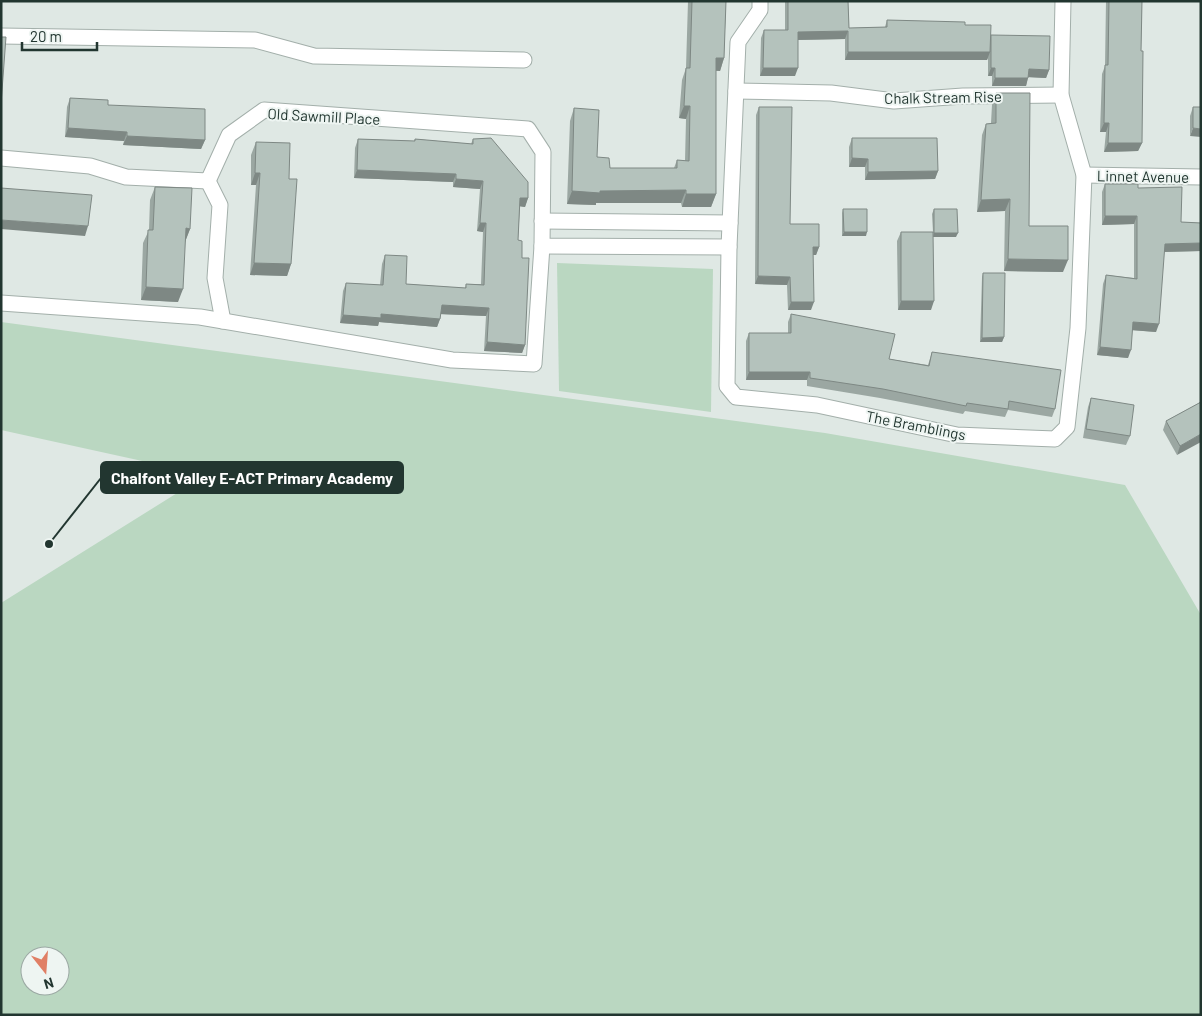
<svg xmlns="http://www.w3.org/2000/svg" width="1202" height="1016" font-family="Barlow,sans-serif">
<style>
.green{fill:#bad7c1;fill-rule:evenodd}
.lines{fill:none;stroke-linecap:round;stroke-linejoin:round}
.minor-casing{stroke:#a3afaa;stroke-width:17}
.minor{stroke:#fff;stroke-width:15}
.wall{fill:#9ba7a2}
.shaded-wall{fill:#7e8884}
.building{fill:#b4c2bc;stroke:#7e8884}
.labels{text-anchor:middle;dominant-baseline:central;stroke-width:4;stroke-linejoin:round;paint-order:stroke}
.street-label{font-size:15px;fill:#223630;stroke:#eef5f2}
.leader{fill:none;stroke:#223630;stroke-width:2}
.callout-dot{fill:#223630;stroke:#eef5f2;stroke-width:2}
.callout{fill:#223630;stroke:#223630;stroke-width:2}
.callout-label{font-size:16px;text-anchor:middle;font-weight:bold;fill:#fff}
</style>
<rect width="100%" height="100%" fill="#dfe8e4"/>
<g class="green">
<path d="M557 263 713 269 711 412 559 391Z"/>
<path d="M1 322 825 433 1125 485 1201 615V1015H1V603L206 475 1 430ZM30 956H60V986H30Z"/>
</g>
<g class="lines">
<defs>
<g id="minor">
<path d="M760 1V10L738 42 729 247 727 386 736 397 817 405 957 435 1055 439 1067 427 1078 328 1084 175 1061 95 1063 1"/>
<path d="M1 36 255 40 314 56 524 60"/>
<path d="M736 91 831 93 894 101 963 96 1061 95"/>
<path d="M1 158 90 166 126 177 208 181 229 135 264 110 528 129 543 152 542 246 729 247"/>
<path d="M1084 175 1201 177"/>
<path d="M208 181 220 205 215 278 223 321"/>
<path d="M542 221 730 223"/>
<path d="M1 303 200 317 452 360 534 364 542 246"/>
</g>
</defs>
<use href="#minor" class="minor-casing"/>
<use href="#minor" class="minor"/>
</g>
<g class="wall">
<path d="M688 1H726L724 58 720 71H716V194L711 207H682L681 203H596V205L567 204 570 121 574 108 597 157 610 168H674L677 160 685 161 686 119 679 118 682 80 686 68Z"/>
<path d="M785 1H848L849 28 885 27 887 20 965 25 991 36 1049 70 1046 78 1028 77 1026 86H992V76H988V58L987 60H845V39L798 40 795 76H760L761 38 764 30H785Z"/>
<path d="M1106 1H1142L1141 51 1142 143 1138 151 1104 152 1106 132H1100L1102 74 1105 66Z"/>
<path d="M996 93 1029 226 1063 272 1004 271 1005 211 977 212 982 135 986 124 991 123 992 105Z"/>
<path d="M70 98 108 105 205 140 201 149 123 145 124 141 65 137 67 107Z"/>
<path d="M759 107 790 224 819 247 816 255H813L811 310H788L787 285 755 284 756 115Z"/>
<path d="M1193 107H1201L1190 136V116Z"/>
<path d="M852 138 938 171 935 179 865 180V167H849V147Z"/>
<path d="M358 139 414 141 415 139 471 144 473 139 528 198 525 207 520 206 518 240 522 258 525 345 522 353 484 351 486 316 441 314 440 319 437 327 379 322 378 326 340 323 343 291 346 283 380 285 382 264 385 255 406 284 465 288 466 284H481L483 232 477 231 480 189 453 187V182L354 178 355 148Z"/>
<path d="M256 142 289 179 291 264 287 276 250 275 256 185H251V155Z"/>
<path d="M1105 184 1138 188 1181 222 1201 223V251L1164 252 1156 332 1132 330 1128 358 1097 355 1103 284 1106 275 1134 278V224L1102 225V192Z"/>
<path d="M155 187 190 229 185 242 178 302 141 300 143 243 149 230 150 200Z"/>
<path d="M843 209 866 236H842V213Z"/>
<path d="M934 209 956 237H933L931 310H898L897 241 901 232H933L932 214Z"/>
<path d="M983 273 1004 337 1002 342H980L982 277Z"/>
<path d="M791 314 889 359 928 365 932 352 1055 409 1052 417 1008 410 1005 417 965 411 963 414 880 398 807 386V380H746V341L749 333H788V322Z"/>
<path d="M1091 398 1130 436 1126 445 1083 438 1088 407Z"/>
<path d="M1201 402 1177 455 1163 430 1166 421Z"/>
</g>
<g class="shaded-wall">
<path d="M848 31 845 39 795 40 798 32Z"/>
<path d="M848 52H990L987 60H845Z"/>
<path d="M716 58H724L720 71 711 70Z"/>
<path d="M763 68H798L795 76H760Z"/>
<path d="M991 68H995L992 76H988Z"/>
<path d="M1029 69 1049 70 1046 78 1026 77Z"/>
<path d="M995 78H1028L1026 86H992Z"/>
<path d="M684 106H690L686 119 679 118Z"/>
<path d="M1104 123H1109L1106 132H1100Z"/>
<path d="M68 128 127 132 124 141 65 137Z"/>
<path d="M1193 128 1201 129V137L1190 136Z"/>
<path d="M127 136 205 140 201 149 123 145Z"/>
<path d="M1108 143H1142L1138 151 1104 152Z"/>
<path d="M852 158 868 159 865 167H849Z"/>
<path d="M357 170 456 174 453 182 354 178Z"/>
<path d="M938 171 935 179 865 180 868 172Z"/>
<path d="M255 173H260L256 185H251Z"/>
<path d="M456 179 483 181 480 189 453 187Z"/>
<path d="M686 190 681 203H596V205L567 204 572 191Z"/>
<path d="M686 194H716L711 207H682Z"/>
<path d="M520 198H528L525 207 517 206Z"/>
<path d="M1010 199 1005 211 977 212 981 200Z"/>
<path d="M1105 216H1137L1134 224 1102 225Z"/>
<path d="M1 220 88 226 85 236 1 229Z"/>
<path d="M480 223H486L483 232 477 231Z"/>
<path d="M186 228 190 229 185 242Z"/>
<path d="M844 232H867L866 236H842Z"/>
<path d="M934 233H958L956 237H933Z"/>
<path d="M1201 243V251L1162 252 1165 244Z"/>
<path d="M813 247H819L816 255H810Z"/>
<path d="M1008 259 1068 260 1063 272 1004 271Z"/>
<path d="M254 263 291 264 287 276 250 275Z"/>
<path d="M758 276 790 277 787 285 755 284Z"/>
<path d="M146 287 183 289 178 302 141 300Z"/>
<path d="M901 301H934L931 310H898Z"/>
<path d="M791 302H814L811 310H788Z"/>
<path d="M442 305 489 308 486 316 438 314Z"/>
<path d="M381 314 440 319 437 327 379 322 378 326 340 323 343 315Z"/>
<path d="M1133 322 1159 324 1156 332 1130 330Z"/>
<path d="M1004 337 1002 342H980L982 338Z"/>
<path d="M487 342 525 345 522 353 484 351Z"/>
<path d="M1100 347 1131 350 1128 358 1097 355Z"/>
<path d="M749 372H810L807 380H746Z"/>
<path d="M1201 434V442L1177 455 1180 446Z"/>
</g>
<g class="building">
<path d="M692 1H726L724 58H716V194H686V190L600 191V193L572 191 574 108 599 110 597 157 609 158 610 168H677V160L689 161 690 106H684L686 68H690Z"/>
<path d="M788 1H848L849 28 887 27V20L965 22V25H991L990 52H848V31L798 32V68H763L764 30H788Z"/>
<path d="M1109 1H1142L1141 51H1143L1142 143H1108L1109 123H1104L1105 65H1108Z"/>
<path d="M991 35 1050 36 1049 70 1029 69 1028 78H995V68H991Z"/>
<path d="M1 37H6L1 104Z"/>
<path d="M996 93H1030L1029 226H1068V260L1008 259 1010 199 981 200 986 124 996 123Z"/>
<path d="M70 98 108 100V105L205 109V140L127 136V132L68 128Z"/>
<path d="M759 107H792L790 224H819V247H813L814 302H791L790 277 758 276Z"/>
<path d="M1193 107H1201V129L1193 128Z"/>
<path d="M491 138 528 182V198H520L518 240 522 241V258H529L525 345 487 342 489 308 442 305 440 319 381 314V318L343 315 346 283 383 285 385 255 407 256 406 284 466 288V284L484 285 486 223H480L483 181 456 179V174L357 170 358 139 415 141V139L473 144V139Z"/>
<path d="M852 138H937L938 171 868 172V159L852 158Z"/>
<path d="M256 142 290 143 289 179H297L291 264 254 263 260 173H255Z"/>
<path d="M1105 184H1138V188L1182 187 1181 222 1201 223V243L1165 244 1159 324 1133 322 1131 350 1100 347 1106 275 1137 279V216H1105Z"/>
<path d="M155 187 192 188 190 229 186 228 183 289 146 287 148 230H153Z"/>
<path d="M1 188 92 195 88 226 1 220Z"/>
<path d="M843 209H867V232H844Z"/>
<path d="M934 209H957L958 233H934Z"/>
<path d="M901 232H933L934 301H901Z"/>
<path d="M983 273H1005L1004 337 982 338Z"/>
<path d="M791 314 895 334 889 359 929 366 932 352 1061 370 1055 409 1009 401 1008 409 967 403 966 406 883 389 810 378V372H749V333H791Z"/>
<path d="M1091 398 1134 405 1130 436 1086 429Z"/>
<path d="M1201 402V434L1180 446 1166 421Z"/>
</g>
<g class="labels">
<g class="street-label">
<text transform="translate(943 97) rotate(-1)">Chalk Stream Rise</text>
<text transform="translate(324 116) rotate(3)">Old Sawmill Place</text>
<text transform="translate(1143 176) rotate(1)">Linnet Avenue</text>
<text transform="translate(916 425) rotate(11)">The Bramblings</text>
</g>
</g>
<path class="leader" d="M49 544L101 478"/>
<circle class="callout-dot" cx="49" cy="544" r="5"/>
<rect class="callout" x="101" y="462" width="302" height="31" rx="5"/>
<g class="callout-label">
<text x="252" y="484">Chalfont Valley E-ACT Primary Academy</text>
</g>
<rect width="1202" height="1016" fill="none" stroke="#223630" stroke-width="5"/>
<g transform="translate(45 971) rotate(163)"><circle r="24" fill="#eef5f2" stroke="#9ca9a4"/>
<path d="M0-4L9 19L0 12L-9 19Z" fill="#e07f65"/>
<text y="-8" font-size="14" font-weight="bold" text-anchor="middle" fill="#223630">N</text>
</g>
<path d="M22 42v8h75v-8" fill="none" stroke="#223630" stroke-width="2.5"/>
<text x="30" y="42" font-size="15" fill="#223630" stroke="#eef5f2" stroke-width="4" paint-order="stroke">20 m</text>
</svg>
